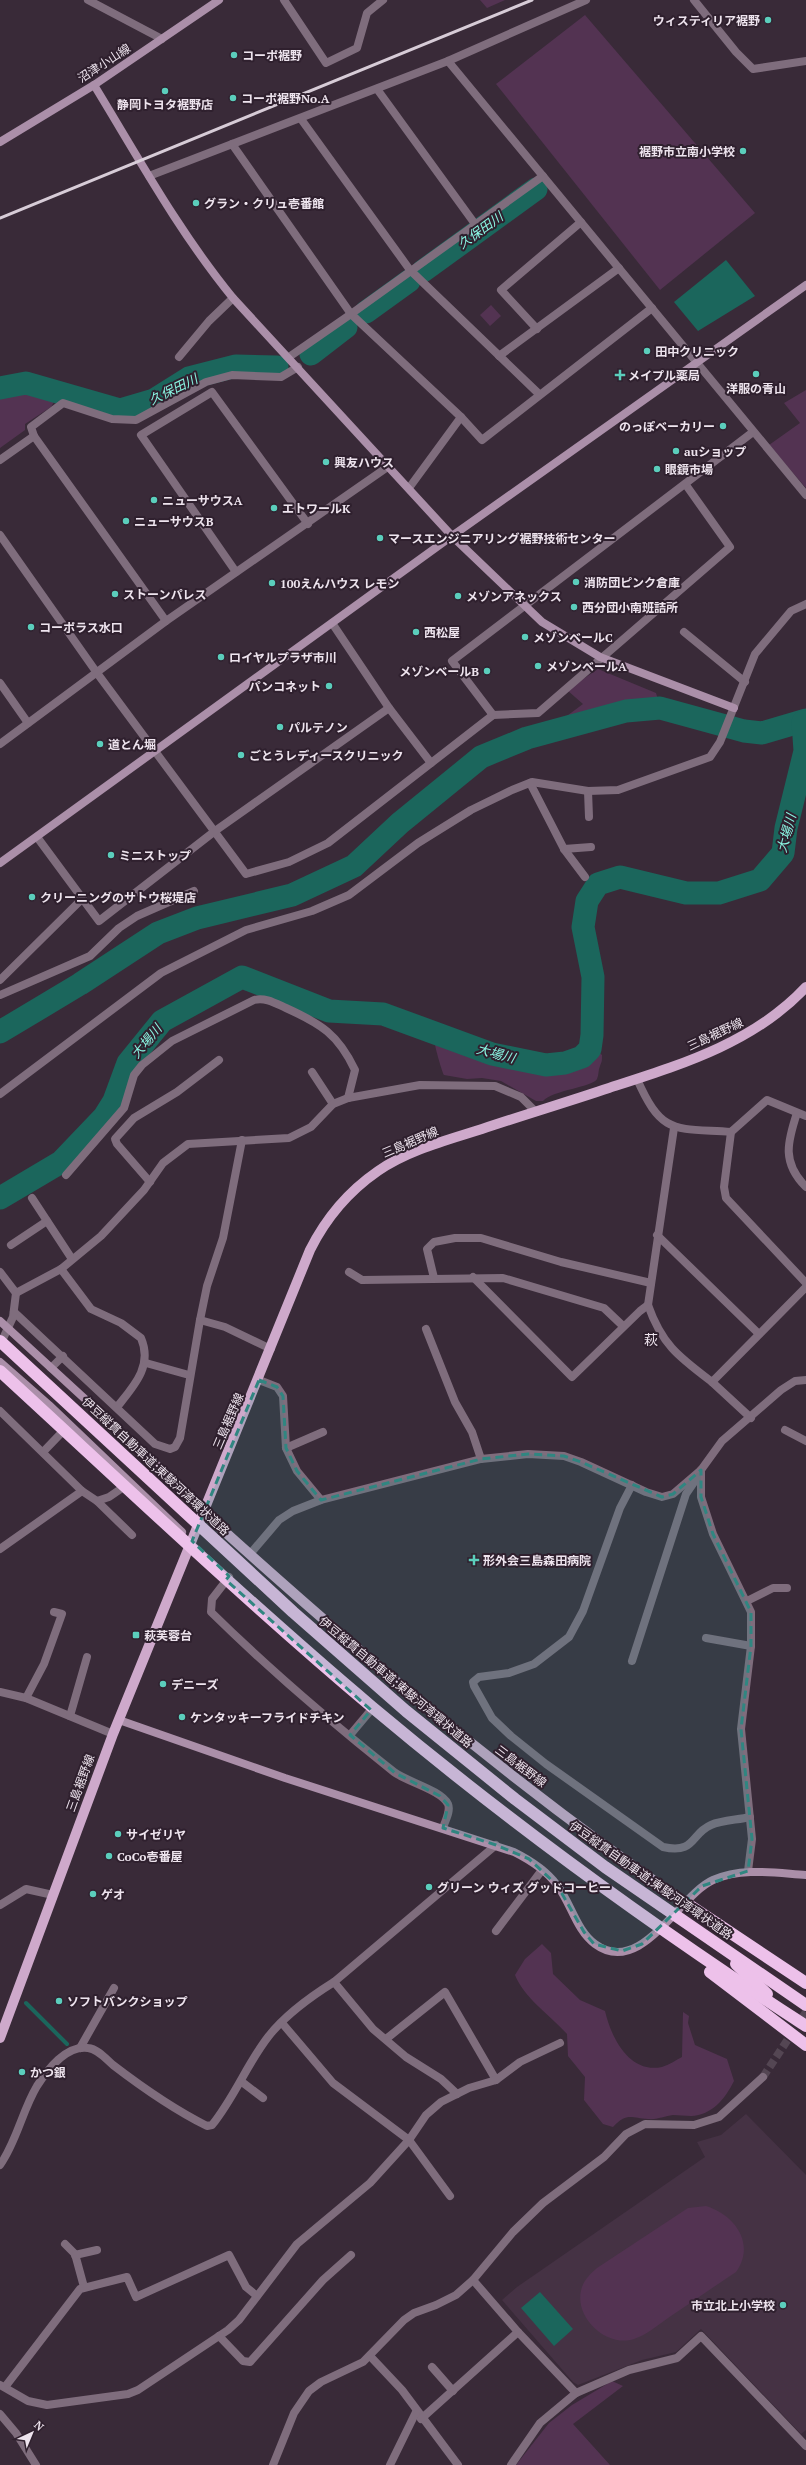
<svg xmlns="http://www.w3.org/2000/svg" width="806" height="2465" font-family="'PT Serif','Noto Sans JP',serif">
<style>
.built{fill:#453244}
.green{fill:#533352}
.water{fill:#1b665c}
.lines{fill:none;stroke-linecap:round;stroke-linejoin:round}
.stream{stroke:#1b665c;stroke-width:4}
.river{stroke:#1b665c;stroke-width:23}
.street-tunnel{stroke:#544653;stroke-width:8;stroke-dasharray:8 4;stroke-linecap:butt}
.street{stroke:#7f6d7d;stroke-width:8}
.secondary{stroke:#ab8fa9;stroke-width:8}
.primary{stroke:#cea9cb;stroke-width:10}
.highway{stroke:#edc1ea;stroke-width:12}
.rail{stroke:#d7ccd7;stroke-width:3}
.marked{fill:#308681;fill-opacity:0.2;stroke:#308681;stroke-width:3;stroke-dasharray:8 5;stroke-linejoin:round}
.poi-dot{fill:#5bcebc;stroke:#2f202e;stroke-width:1.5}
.labels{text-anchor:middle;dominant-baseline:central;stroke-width:4;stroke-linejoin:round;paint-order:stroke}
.poi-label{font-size:12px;font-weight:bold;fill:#eee4ee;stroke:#2f202e;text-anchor:start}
.street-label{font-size:12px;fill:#eee4ee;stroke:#2f202e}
.water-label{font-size:13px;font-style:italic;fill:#8af6e3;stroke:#2f202e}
.quarter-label{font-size:14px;fill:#eee4ee;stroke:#2f202e}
</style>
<rect width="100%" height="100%" fill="#392a38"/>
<path class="built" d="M746 2114 806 2175V2430L801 2434 701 2329 676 2352 642 2360 578 2385 573 2382 502 2300 517 2287 705 2157 697 2142 721 2135Z"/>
<g class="green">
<path d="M480 0H505L487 8Z"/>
<path d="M585 15 755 213 660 290 496 84Z"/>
<path d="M491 305 501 316 490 326 480 315Z"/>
<path d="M28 390 55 400 51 407 25 424V430L0 448V395Z"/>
<path d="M806 390V488L769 445 800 423 784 403Z"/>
<path d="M598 669 656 693 658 700 552 727 583 704 567 690Z"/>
<path d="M445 1041 475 1054 521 1064 539 1071 567 1068 589 1058 592 1052 596 1050 602 1055C602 1061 602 1061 600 1066 598 1070 599 1075 597 1079 593 1087 553 1090 543 1101H536L501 1081 482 1078 467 1079 444 1075C442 1072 435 1047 435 1044Z"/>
<path d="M542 1944 551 1953 553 1974 580 2000 605 2011C611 2037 629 2074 662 2067 669 2065 676 2060 682 2057L683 2012 689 2016 688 2023 695 2045 727 2059 734 2081C725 2099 712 2115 691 2116 685 2116 679 2115 673 2115 665 2116 656 2120 648 2119 631 2118 627 2112 613 2127L603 2124 584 2100 585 2077 568 2056 567 2034C550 2015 524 1998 515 1975L525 1959Z"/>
<path d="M706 2206C735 2215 756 2244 736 2272 713 2287 691 2303 668 2318 657 2326 646 2335 634 2339 606 2348 572 2316 582 2287 585 2279 591 2273 597 2268L688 2208Z"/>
<path d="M612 2381 623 2386 573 2424 610 2465H516L549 2423 572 2405Z"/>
</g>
<g class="water">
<path d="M726 260 755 296 698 331 674 302Z"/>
<path d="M540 2292 573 2329 554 2346 521 2308Z"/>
</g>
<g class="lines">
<path class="stream" d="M26 2003 67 2044"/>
<g class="river">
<path d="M423 271 536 189"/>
<path d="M366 312 409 281"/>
<path d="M311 354 346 327"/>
<path d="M0 388 26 383 120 410 154 400 189 378 236 366 277 367"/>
<path d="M0 1032 80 984 158 933 197 918 292 895 354 866 400 823 481 757 527 738 626 711 660 708 744 731 762 733 806 720"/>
<path d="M0 1198 61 1162 104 1117 114 1101 128 1063 162 1021 242 977 329 1011 383 1014 492 1054 546 1065 565 1063 582 1057 590 1049 592 1035 593 977 583 927 587 901 598 884 620 877 686 893H719L760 880 783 853 786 828 805 751 803 722"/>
</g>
<path class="street-tunnel" d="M763 2077 806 2012"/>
<g class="street">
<path d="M88 0 162 39"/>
<path d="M284 0 326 63 357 48 367 13 383 0"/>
<path d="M694 0 736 52 753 69 806 61"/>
<path d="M448 61 806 495"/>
<path d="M377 89 475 224"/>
<path d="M301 119 410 270 539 394"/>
<path d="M232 144 351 314 461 417 482 440 652 308"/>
<path d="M149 176 448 61 586 0"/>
<path d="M537 329 501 290 581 222"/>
<path d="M499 356 619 268"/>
<path d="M179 357 209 321 233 298"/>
<path d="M289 357 351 314 543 176"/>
<path d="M34 436 31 427 63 403 112 419 136 420 206 382 232 375 281 377 298 367"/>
<path d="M0 460 34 436 166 621"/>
<path d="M409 488 461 417"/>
<path d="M0 535 97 673 246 874 289 862 328 843 493 715 538 713 730 547 686 485"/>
<path d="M236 572 141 435 212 392 308 524"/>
<path d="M332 623 389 708 431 763"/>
<path d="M684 632 745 682"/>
<path d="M0 683 28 723"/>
<path d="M493 715 452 661 753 432"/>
<path d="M0 744 166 621 389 466"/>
<path d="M530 783 564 849 585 877"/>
<path d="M588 791 589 817"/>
<path d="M37 837 99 921 215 831 389 708"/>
<path d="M564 849 591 847"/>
<path d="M0 980 82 899"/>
<path d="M0 995 90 956 119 928 137 916 194 891"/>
<path d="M312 1072 333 1104"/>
<path d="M637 1079C662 1136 675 1128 731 1132L767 1100 806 1116"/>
<path d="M0 1094 161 973 246 930 312 911 349 895 418 843 471 810 512 790 532 782 588 791 618 790 710 757 720 742 755 654 791 611 806 604"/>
<path d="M797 1113C787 1143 782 1163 806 1187"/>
<path d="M674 1128 648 1305C662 1345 679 1357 712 1382L806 1287"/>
<path d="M731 1132 724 1187 726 1198 806 1283"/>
<path d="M66 1175 124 1108 134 1075 142 1065 172 1041 254 1000C265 997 275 1003 286 1008 321 1024 338 1034 355 1070L348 1098"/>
<path d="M150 1182 117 1144 115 1139 134 1118 177 1092 219 1060"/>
<path d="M32 1198 72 1259"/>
<path d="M657 1235 759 1334"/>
<path d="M11 1245 47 1221"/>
<path d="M61 1269 91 1309 121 1323 141 1338C153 1366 134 1386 117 1407"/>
<path d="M0 1272 16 1293 13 1317 0 1345"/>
<path d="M349 1272 362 1280 503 1278 604 1308 623 1326"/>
<path d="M473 1277 572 1377 640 1311 648 1305"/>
<path d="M434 1278 427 1249 434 1242 455 1238H481L561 1262 651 1283"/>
<path d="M16 1293 61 1269 101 1236 144 1190 163 1163 188 1144 289 1138 311 1127 333 1104 348 1098 420 1085 495 1086 521 1097 536 1112"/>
<path d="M14 1312 155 1444 170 1449 175 1447 180 1438 200 1320 207 1286 223 1238 242 1140"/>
<path d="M200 1320 225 1327 271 1349"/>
<path d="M426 1329 455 1402 472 1432 481 1459"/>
<path d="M146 1363 189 1375"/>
<path d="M51 1368 63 1356"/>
<path d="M259 1380 277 1387 283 1396 286 1448 297 1471 321 1500"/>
<path d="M712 1382 751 1418"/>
<path d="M0 1411 82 1491 97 1501 132 1535"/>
<path d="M785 1430 806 1441"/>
<path d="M286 1448 323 1432"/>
<path d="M44 1451 67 1427"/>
<path d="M701 1470V1497L713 1534 751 1612V1646L741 1729 752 1839 748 1871"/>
<path d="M632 1485 620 1508 583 1611 569 1637 534 1664 509 1673 479 1677 473 1682 474 1686 492 1718 511 1736 546 1764 663 1847C696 1854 690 1834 711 1825 722 1820 738 1820 750 1817"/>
<path d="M97 1501 109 1497 128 1484"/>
<path d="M0 1549 82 1491"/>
<path d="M250 1554 279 1520 293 1511 321 1500 481 1459 528 1454 564 1456 581 1462 646 1492 662 1497 673 1494 701 1470 722 1441 781 1390 795 1381 806 1380"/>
<path d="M229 1577 212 1599 211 1612C268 1668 331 1722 394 1772 407 1782 441 1790 448 1804 451 1811 445 1821 443 1828"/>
<path d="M747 1601 773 1588H787"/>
<path d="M706 1638 751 1646"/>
<path d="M632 1661 686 1494 697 1478"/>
<path d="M0 1692 26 1698 113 1734"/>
<path d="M26 1698 44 1664 62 1614 54 1612"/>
<path d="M70 1716 87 1657"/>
<path d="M350 1735 371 1710"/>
<path d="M0 1905 26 1889 53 1895"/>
<path d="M496 1931 542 1870"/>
<path d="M334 1982 373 2029 406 2057 441 2079 457 2094"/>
<path d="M282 2023 333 2083 409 2140 450 2196"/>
<path d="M386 2039 445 1992 496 2080"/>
<path d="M80 2048 114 1988"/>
<path d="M242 2082 263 2098"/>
<path d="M0 2165C17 2141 22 2111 37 2086 48 2069 66 2045 88 2048 98 2049 106 2059 113 2065 143 2088 173 2109 207 2126L212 2125C234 2098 247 2064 268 2037 285 2015 310 1997 334 1982L496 1845"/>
<path d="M65 2244 75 2254 84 2287"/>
<path d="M75 2255 97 2250"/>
<path d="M473 2280 518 2332 576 2393"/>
<path d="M219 2336 243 2361 250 2362 323 2280 351 2255"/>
<path d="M370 2356 402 2390 458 2465"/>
<path d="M432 2367 453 2391"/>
<path d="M0 2385 28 2401 47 2405 128 2394 138 2390 228 2330 239 2320 297 2244 370 2183 409 2140 426 2115 441 2102 469 2088 496 2080 520 2062 560 2043"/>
<path d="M5 2387 80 2289 127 2277 136 2297 229 2255 246 2287 257 2296"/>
<path d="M0 2414 16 2433 36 2465"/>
<path d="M421 2419 518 2332"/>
<path d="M273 2465 294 2413 309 2391 321 2382 363 2362 404 2320 414 2313 436 2305 456 2295 473 2280 513 2232 543 2203 604 2157 626 2134 645 2124 694 2125 719 2117 763 2077"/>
<path d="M390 2465 416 2412"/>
<path d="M511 2465 540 2423 576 2393 629 2370 677 2358 701 2336 806 2446"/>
</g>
<g class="secondary">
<path d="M94 85C138 157 179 232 233 298L452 536 542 622 600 657 734 708"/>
<path d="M0 142 94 85 219 0"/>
<path d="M0 863 452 536 806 285"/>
<path d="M0 1321 158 1466 203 1512"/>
<path d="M0 1362 49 1405 182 1532"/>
<path d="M119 1720 285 1778 514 1852C530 1860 546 1870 557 1885 571 1903 576 1930 595 1944 641 1978 679 1895 713 1880 742 1867 775 1873 806 1875"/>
</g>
<g class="primary">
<path d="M203 1512C356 1651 515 1786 686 1903"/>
<path d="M0 2038 113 1734 310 1250C326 1218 349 1191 378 1171 408 1150 448 1140 482 1129 524 1115 567 1102 609 1088 680 1065 754 1043 806 987"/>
</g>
<g class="highway">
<path d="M0 1341 293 1612 406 1711 515 1799 605 1867 806 2005"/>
<path d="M0 1371C123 1484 244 1599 372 1707 510 1823 655 1928 806 2026"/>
<path d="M686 1903 806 1983"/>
<path d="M736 1964 767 1994"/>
<path d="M710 1972 806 2045"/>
</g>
<path class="rail" d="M0 218 532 0"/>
</g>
<path class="marked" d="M259 1380 277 1387 283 1396 286 1448 297 1471 321 1500 481 1459 528 1454 564 1456 581 1462 662 1497 673 1494 701 1470V1497L713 1534 751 1612V1646L741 1729 752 1839 748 1871 702 1886 642 1944 622 1951 594 1944 584 1932 557 1885 529 1859 496 1845 443 1828 448 1805 440 1796 395 1773 350 1735 371 1710 226 1580 229 1576 192 1541Z"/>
<g class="poi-dot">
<circle cx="768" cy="20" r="4"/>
<circle cx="234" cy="55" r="4"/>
<circle cx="165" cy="91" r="4"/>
<circle cx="233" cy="98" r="4"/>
<circle cx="743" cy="151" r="4"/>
<circle cx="196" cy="203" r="4"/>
<circle cx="647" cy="351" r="4"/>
<circle cx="756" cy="374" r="4"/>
<path d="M618 369h4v4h4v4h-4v4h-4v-4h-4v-4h4z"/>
<circle cx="723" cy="426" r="4"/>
<circle cx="676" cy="451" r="4"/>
<circle cx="326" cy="462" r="4"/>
<circle cx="657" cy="469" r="4"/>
<circle cx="154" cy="500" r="4"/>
<circle cx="274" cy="508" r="4"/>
<circle cx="126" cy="521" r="4"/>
<circle cx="380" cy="538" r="4"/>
<circle cx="576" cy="582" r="4"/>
<circle cx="272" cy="583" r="4"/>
<circle cx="115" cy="594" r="4"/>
<circle cx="458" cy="596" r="4"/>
<circle cx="574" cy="607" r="4"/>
<circle cx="31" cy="627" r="4"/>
<circle cx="416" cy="632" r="4"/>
<circle cx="525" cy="637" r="4"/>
<circle cx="221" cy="657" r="4"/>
<circle cx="538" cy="666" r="4"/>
<circle cx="487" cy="671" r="4"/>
<circle cx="329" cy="686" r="4"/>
<circle cx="280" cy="727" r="4"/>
<circle cx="100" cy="744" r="4"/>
<circle cx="241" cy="755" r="4"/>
<circle cx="111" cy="855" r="4"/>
<circle cx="32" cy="897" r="4"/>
<path d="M472 1554h4v4h4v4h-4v4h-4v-4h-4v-4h4z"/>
<rect x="132" y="1631" width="8" height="8" rx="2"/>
<circle cx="163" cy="1684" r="4"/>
<circle cx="182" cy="1717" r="4"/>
<circle cx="118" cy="1834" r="4"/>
<circle cx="109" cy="1856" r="4"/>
<circle cx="429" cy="1887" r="4"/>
<circle cx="93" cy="1894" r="4"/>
<circle cx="59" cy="2001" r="4"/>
<circle cx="22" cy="2072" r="4"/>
<circle cx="783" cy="2305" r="4"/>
</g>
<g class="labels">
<g class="poi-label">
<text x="760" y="20" text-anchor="end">ウィスティリア裾野</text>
<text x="242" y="55">コーポ裾野</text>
<text x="241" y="98">コーポ裾野No.A</text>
<text x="165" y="104" text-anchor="middle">静岡トヨタ裾野店</text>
<text x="735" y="151" text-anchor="end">裾野市立南小学校</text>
<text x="204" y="203">グラン・クリュ壱番館</text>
<text x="655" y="351">田中クリニック</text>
<text x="628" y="375">メイプル薬局</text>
<text x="756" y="388" text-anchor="middle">洋服の青山</text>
<text x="715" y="426" text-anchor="end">のっぽベーカリー</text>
<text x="684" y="451">auショップ</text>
<text x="334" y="462">興友ハウス</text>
<text x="665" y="469">眼鏡市場</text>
<text x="162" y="500">ニューサウスA</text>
<text x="282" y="508">エトワールK</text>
<text x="134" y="521">ニューサウスB</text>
<text x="388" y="538">マースエンジニアリング裾野技術センター</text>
<text x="584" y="582">消防団ピンク倉庫</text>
<text x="280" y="583">100えんハウス レモン</text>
<text x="123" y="594">ストーンパレス</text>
<text x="466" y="596">メゾンアネックス</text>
<text x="582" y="607">西分団小南班詰所</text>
<text x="39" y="627">コーポラス水口</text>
<text x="424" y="632">西松屋</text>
<text x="533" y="637">メゾンベールC</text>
<text x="229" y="657">ロイヤルプラザ市川</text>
<text x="546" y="666">メゾンベールA</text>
<text x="479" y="671" text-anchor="end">メゾンベールB</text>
<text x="321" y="686" text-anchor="end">パンコネット</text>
<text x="288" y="727">パルテノン</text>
<text x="108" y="744">道とん堀</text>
<text x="249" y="755">ごとうレディースクリニック</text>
<text x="119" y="855">ミニストップ</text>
<text x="40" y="897">クリーニングのサトウ桜堤店</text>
<text x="483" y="1560">形外会三島森田病院</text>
<text x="144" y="1635">萩芙蓉台</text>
<text x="171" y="1684">デニーズ</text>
<text x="190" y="1717">ケンタッキーフライドチキン</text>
<text x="126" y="1834">サイゼリヤ</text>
<text x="117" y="1856">CoCo壱番屋</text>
<text x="437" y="1887">グリーン ウィズ グッドコーヒー</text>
<text x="101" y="1894">ゲオ</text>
<text x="67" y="2001">ソフトバンクショップ</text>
<text x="30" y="2072">かつ銀</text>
<text x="775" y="2305" text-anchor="end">市立北上小学校</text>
</g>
<g class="street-label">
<text transform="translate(104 63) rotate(-33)">沼津小山線</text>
<text transform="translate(715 1034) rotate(-25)">三島裾野線</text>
<text transform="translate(410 1142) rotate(-23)">三島裾野線</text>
<text transform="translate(228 1421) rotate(-67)">三島裾野線</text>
<text transform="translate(156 1466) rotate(43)">伊豆縦貫自動車道;東駿河湾環状道路</text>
<text transform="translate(396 1682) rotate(40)">伊豆縦貫自動車道;東駿河湾環状道路</text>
<text transform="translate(521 1766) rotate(37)">三島裾野線</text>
<text transform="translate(80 1783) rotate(-70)">三島裾野線</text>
<text transform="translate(651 1880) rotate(35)">伊豆縦貫自動車道;東駿河湾環状道路</text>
</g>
<g class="water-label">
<text transform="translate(480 230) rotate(-36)">久保田川</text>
<text transform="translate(173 389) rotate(-26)">久保田川</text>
<text transform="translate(786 833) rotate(-75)">大場川</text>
<text transform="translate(146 1041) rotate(-50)">大場川</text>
<text transform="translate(496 1053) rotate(15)">大場川</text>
</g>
<g class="quarter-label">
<text x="651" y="1339">萩</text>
</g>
</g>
<g transform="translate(32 2433) rotate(44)" stroke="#2f202e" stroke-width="3" paint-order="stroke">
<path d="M0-3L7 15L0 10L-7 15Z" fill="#eee4ee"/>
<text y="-6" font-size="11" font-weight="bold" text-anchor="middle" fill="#eee4ee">N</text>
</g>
</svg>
